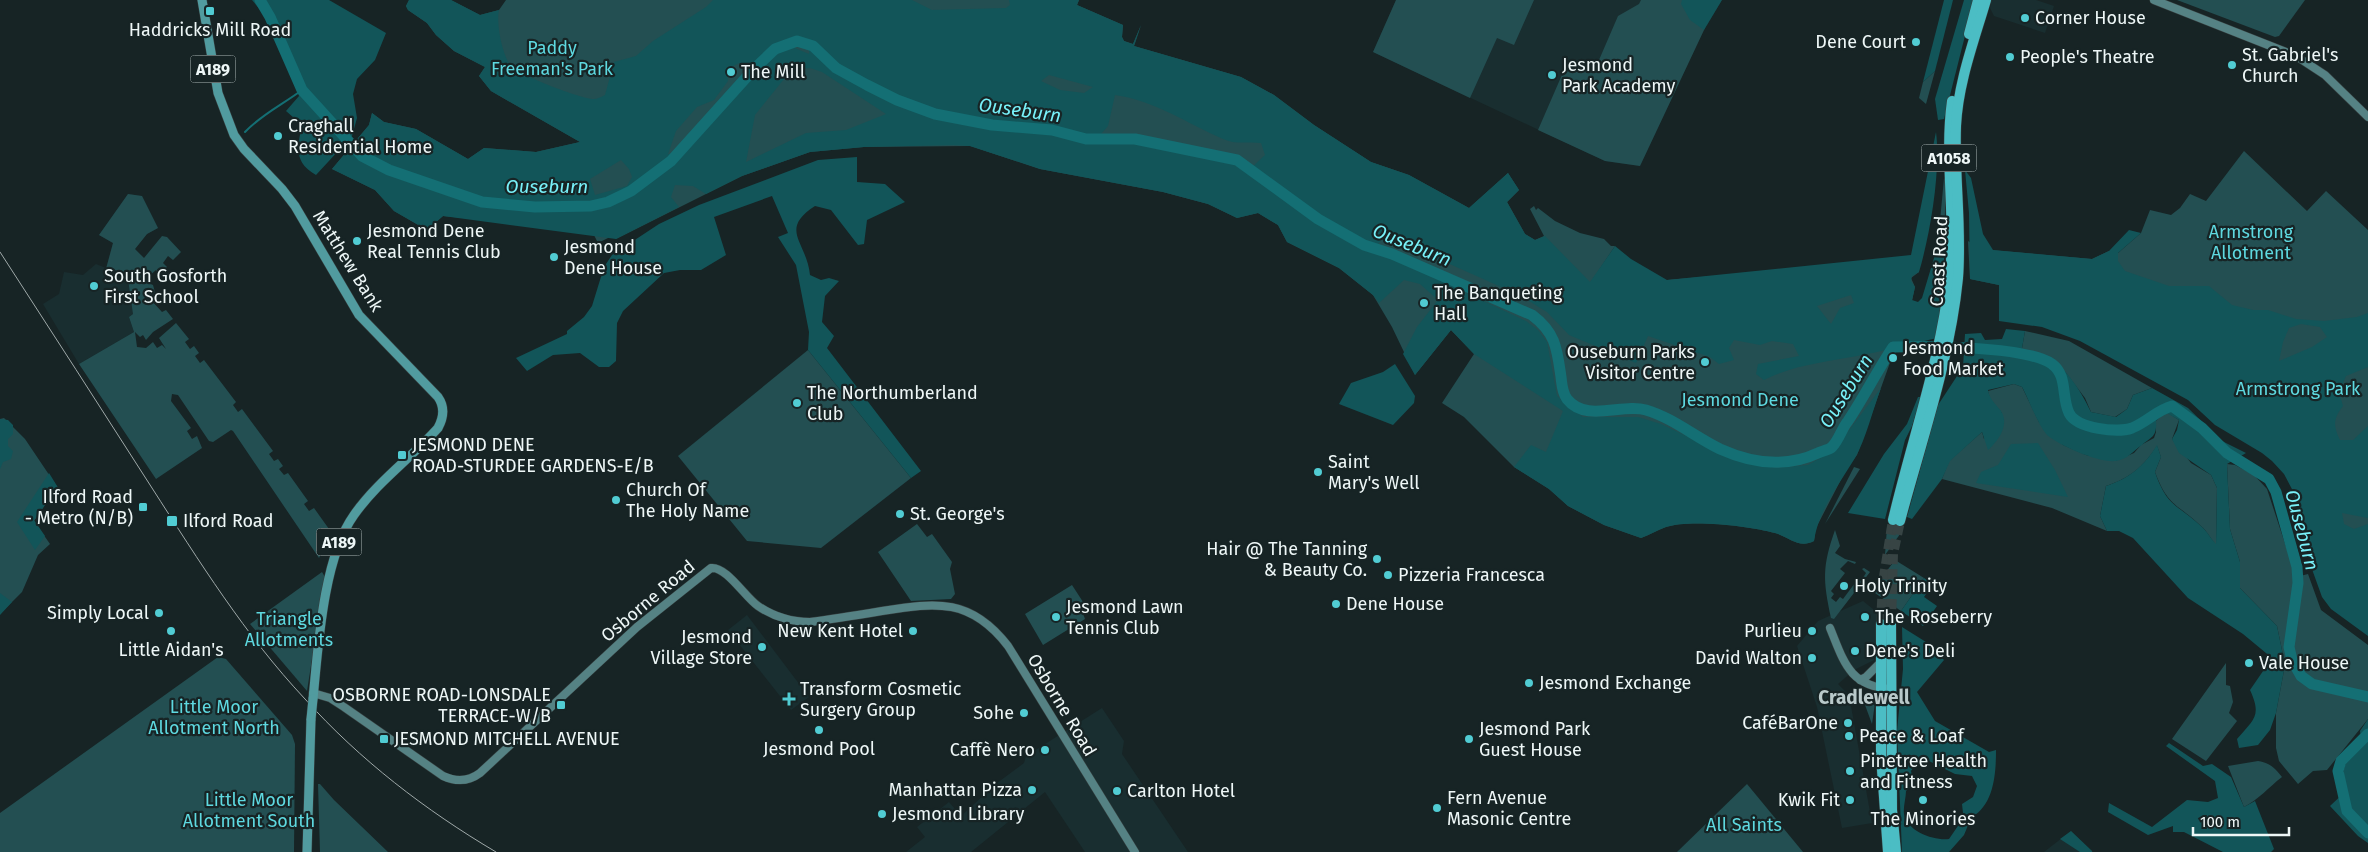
<svg xmlns="http://www.w3.org/2000/svg" width="2368" height="852" font-family="'Fira Sans',sans-serif">
<style>
.built{fill:#192e30}
.green{fill:#234f52}
.forest{fill:#125559;fill-rule:evenodd}
.lines{fill:none;stroke-linecap:round;stroke-linejoin:round}
.stream{stroke:#146f74;stroke-width:2}
.river{stroke:#146f74;stroke-width:11}
.highway-tunnel{stroke:#374444;stroke-width:10;stroke-dasharray:10 5;stroke-linecap:butt}
.secondary-casing{stroke:#374041;stroke-width:9}
.primary-casing{stroke:#374041;stroke-width:10}
.highway-casing{stroke:#374041;stroke-width:11}
.secondary{stroke:#558284;stroke-width:8}
.primary{stroke:#519b9f;stroke-width:9}
.highway{stroke:#4bbdc4;stroke-width:10}
.tram{stroke:#9fa9a9;stroke-width:1}
.primary-bridge-casing{stroke:#374041;stroke-width:10;stroke-linecap:butt}
.primary-bridge{stroke:#519b9f;stroke-width:9}
.poi-dot{fill:#51ccd3;stroke:#172425;stroke-width:2}
.labels{text-anchor:middle;dominant-baseline:central;stroke-width:4.5;stroke-linejoin:round;paint-order:stroke}
.shield{fill:#172425;stroke:#aeb8b8;stroke-width:1}
.shield-label{font-size:16px;font-weight:bold;fill:#eef7f7}
.poi-label{font-size:18px;fill:#eef7f7;stroke:#172425;text-anchor:start}
.park-label{font-size:18px;fill:#5ed9e0;stroke:#172425}
.street-label{font-size:18px;fill:#eef7f7;stroke:#172425}
.water-label{font-size:19px;font-style:italic;fill:#78f1f9;stroke:#172425}
.neighbourhood-label{font-size:19px;font-weight:bold;fill:#b9c9ca;stroke:#172425}
</style>
<rect width="100%" height="100%" fill="#172425"/>
<g class="built">
<path d="M1396 0H1722L1704 30 1640 166 1605 161 1373 52Z"/>
<path d="M1991 0H2036L2054 6 2045 33 1994 16 1990 8Z"/>
<path d="M128 194 142 196 158 228 147 234 135 249 133 314 129 317 134 332 79 364 43 304 59 294 64 272 83 275 96 264 106 268 113 243 99 235Z"/>
<path d="M1863 601 1878 613 1874 660 1854 670 1838 684 1849 695 1872 823 1842 828 1817 707 1797 646 1818 621Z"/>
<path d="M747 615 809 697 791 710 728 630Z"/>
<path d="M1102 708 1124 741 1122 754 1188 852H1085L1045 792 971 852H906L925 837 917 827 949 802 961 816 997 783 1024 763 1026 756Z"/>
<path d="M2071 831 2093 852H2044Z"/>
</g>
<g class="green">
<path d="M409 0H451L480 15 499 10 506 0H1079L1077 5 1123 25 1122 37 1124 41 1133 44 1141 25 1134 46 1241 77 1274 95 1314 125 1371 162 1409 175 1469 208 1508 173 1519 190 1507 202 1525 234 1535 240 1544 236 1530 209 1534 206 1536 210 1538 208 1555 221 1580 233 1604 239 1611 246H1615L1591 282 1667 280 1782 270 1919 272 1911 278 1915 287 1912 301 1857 455 1848 466 1816 528 1814 541C1799 549 1789 537 1775 533 1750 526 1690 519 1666 527 1658 530 1649 535 1641 538L1604 525 1568 506 1549 489 1514 467 1464 417 1442 403 1474 354 1451 330 1415 375 1392 327 1373 295 1339 268 1287 242 1278 225 1258 213 1237 218 1208 204 1163 192 1040 169 970 146 864 147 810 152 742 176 616 239 612 236 598 243 592 231 443 216 427 230 394 211 375 190 332 169 369 125 372 113 384 122 416 129 468 159 484 148 536 152 580 142 491 91 479 76 485 67 454 51 436 35 427 23 408 10 406 6Z"/>
<path d="M1396 0H1534L1514 45 1497 38 1470 98 1373 52Z"/>
<path d="M1641 0H1712L1704 30 1640 166 1605 161 1538 130 1568 61 1599 60 1618 16 1639 4Z"/>
<path d="M2177 0H2305L2279 36 2275 37Z"/>
<path d="M1935 71 1926 104 1919 98 1923 82Z"/>
<path d="M2244 151 2307 211 2326 191 2368 230V629L2291 479 2269 451 2193 396 2067 327 2000 317 1999 285 1970 279 1968 241 1979 249 2092 259 2109 251 2118 260V253L2141 233 2150 210 2171 215 2180 208 2190 194 2206 201Z"/>
<path d="M1944 178 1946 182 1944 242H1938Z"/>
<path d="M128 194 142 196 158 228 147 234 135 249 144 258 162 236 167 237 181 252 173 260 168 256 163 263 167 267 158 276H156V270L149 276 148 283 153 285 156 296 151 300 162 312 166 310 173 319 153 332 146 340 143 335 140 337 135 332 137 347 146 348 153 342 157 348 162 345 166 349 159 338 176 323 189 339 185 342 190 349 194 346 199 353 195 356 200 363 204 360 236 402 233 405 238 412 242 409 273 451 269 454 274 461 278 459 283 466 279 469 284 475 288 473 308 501 304 504 309 511 314 508 329 529 330 536 319 558 233 431 231 430 213 442 209 441 178 395 172 394 171 401 191 428 187 431 192 439 197 436 202 448 156 479 79 364 134 332 129 317 133 314 128 279 114 269 110 273 106 269 113 243 99 235Z"/>
<path d="M2025 331 2069 341 2152 388 2133 395 2127 409 2115 417 2091 412 2085 398 2066 373 2021 354Z"/>
<path d="M808 350 911 478 821 548 747 541 678 456Z"/>
<path d="M2014 384 2022 387 2039 422 2063 445 2086 455 2115 461 2134 453 2141 445 2154 438 2156 432V421L2165 411 2179 420 2172 439 2191 463 2211 475 2217 488 2216 545C2211 539 2207 531 2201 526 2177 503 2168 507 2155 472L2161 457 2157 446C2143 467 2130 478 2106 486L2100 516 2107 531 2052 508 1942 479 1949 461 1982 432 1984 439 2002 413 1990 399 1988 391Z"/>
<path d="M4 418 25 439 62 494 45 505 34 521 50 544 38 555 22 592 3 611 0 608V419Z"/>
<path d="M2227 464 2235 465 2254 475 2267 489 2296 577 2308 574 2321 610 2368 645V719L2327 770 2313 771 2298 784 2279 761 2276 748V713L2285 665 2277 626 2240 588V562L2230 529Z"/>
<path d="M1854 467 1860 469 1825 524Z"/>
<path d="M917 524 927 537 932 534 952 562 950 569 955 594 951 599 911 601 878 552Z"/>
<path d="M1887 527 1903 530 1885 555Z"/>
<path d="M1835 530 1840 546 1835 553 1845 559 1856 562 1855 564 1848 561 1840 569 1845 573 1831 591 1834 594 1831 598 1836 602 1840 597 1843 599 1858 579 1861 581 1866 573 1862 569 1864 568 1870 572 1834 619 1831 618C1823 580 1822 567 1835 530Z"/>
<path d="M1895 560 1924 578 1901 611 1875 593 1874 588Z"/>
<path d="M322 572 325 577 307 691 250 624Z"/>
<path d="M1072 585 1085 605 1081 608 1085 619 1043 645 1025 614Z"/>
<path d="M218 657 226 659 292 735 295 744 294 852H0V813Z"/>
<path d="M2226 663V685L2230 686 2233 702 2229 713 2237 721 2206 761 2172 739Z"/>
<path d="M1875 703 1872 724 1865 705Z"/>
<path d="M2258 761C2270 763 2275 768 2282 777 2269 787 2258 800 2244 807L2228 766Z"/>
<path d="M318 784H320L334 800 388 852H320Z"/>
<path d="M1747 784 1803 852H1677Z"/>
</g>
<g class="forest">
<path d="M252 0H329L386 33 375 60 357 79 353 94 357 118 352 136 316 175C294 162 297 148 302 125L286 111 299 96 266 17Z"/>
<path d="M409 0H451L480 15 499 10C496 23 502 55 511 66 519 75 581 99 594 99 597 99 601 97 605 95L614 62 636 56 653 41 706 7 713 0H912L932 10 1006 8 1010 5 1009 0H1079L1077 5 1123 25 1122 37 1124 41 1133 44 1141 25 1134 46 1241 77 1274 95 1314 125 1371 162 1409 175 1469 208 1508 173 1519 190 1507 202 1525 234 1535 240 1545 236 1590 282 1615 246 1631 259 1667 280 1911 255 1936 132C1941 171 1930 235 1919 272L1912 276 1911 281 1915 287 1912 300 1918 302 1922 298 1937 248 1944 249V293L1937 338C1910 344 1884 351 1857 356 1825 362 1794 365 1764 380L1756 374 1758 364 1799 356 1793 344 1772 341 1760 345 1734 340 1729 348 1734 360 1719 364 1710 357 1648 336 1636 363 1569 335 1547 312 1519 295 1425 253 1382 238 1374 252 1394 259 1526 321 1538 330 1547 342 1557 396 1583 417H1638L1661 424 1737 460 1776 468 1808 465 1834 450 1881 388C1873 409 1866 439 1855 458 1840 483 1818 511 1814 541 1799 549 1789 537 1775 533 1750 526 1690 519 1666 527 1658 530 1649 535 1641 538L1604 525 1568 506 1549 489 1514 467 1531 445 1546 452 1563 411 1474 354 1451 330 1415 375 1403 354 1417 327 1438 300 1420 284 1404 280 1379 303 1373 295 1339 268 1287 242 1278 225 1258 213 1237 218 1208 204 1163 192 1040 169 970 146 954 145 864 147 810 152 742 176 706 194 693 186 675 185 671 197 679 207 616 239 443 216 427 230 394 211 375 190 332 169 369 125 372 113 384 122 416 129 468 159 484 148 536 152 580 142 491 91 479 76 485 67 454 51 436 35 427 23 408 10 406 6ZM809 39V54L790 46 778 50 680 155 668 154 676 131 697 107 714 100 728 81 726 70 739 63 746 69 781 42ZM810 68 822 72 886 114 846 130 806 133 746 162 755 115 784 79 796 69ZM1049 75 1093 87 1084 93 1060 90 1041 81ZM1115 95C1154 100 1188 124 1223 139 1236 145 1248 141 1261 143L1265 155 1248 171 1236 162 1134 140 1095 141 1108 126ZM621 160 629 169 632 177 627 186 595 195 590 179ZM1851 295 1854 303 1840 308 1831 324 1817 306Z"/>
<path d="M1682 0H1722L1704 30 1690 20 1681 4Z"/>
<path d="M1944 0H1953L1935 71 1923 82Z"/>
<path d="M1964 0H1974L1944 119 1938 120 1935 99Z"/>
<path d="M857 157V182L885 184 905 202 867 220 864 244 858 245 831 210 815 206C778 230 807 242 810 275L821 280 829 278 839 281 825 296 822 322 834 336 827 348 921 471 911 478 808 350 809 332 796 265 778 237 788 233 772 196 714 217 726 255 701 270H680L664 273 623 311 617 323 616 361 609 367H599L580 353 553 355 527 371 516 358 567 334V331L584 317 592 306 604 267 612 255 659 224 699 205 818 160Z"/>
<path d="M1965 170 1971 178 1983 234 1993 250 2092 259 2109 251 2129 230 2141 233 2118 253V261L2125 271 2169 286H2209L2232 305 2253 310H2268L2296 319 2324 321 2357 317 2368 313V367L2346 376 2339 392 2343 406C2333 419 2333 426 2340 440H2353L2368 426V518L2342 513 2344 524 2354 529 2368 524V636L2331 609 2322 597 2313 572 2294 493 2284 474 2272 461 2262 453 2215 425 2188 400 2080 341 2042 327 1999 321V285L1970 279 1969 213ZM2301 324 2320 327 2327 337 2312 347 2279 361 2283 342 2289 328Z"/>
<path d="M2006 329 2025 331 2021 354C2030 356 2040 357 2049 360 2066 365 2084 397 2091 412L2116 417 2127 409 2133 395 2152 388 2188 408 2222 441 2246 453 2227 464 2230 529 2240 562V588L2277 626 2285 665 2276 713 2270 730 2258 745 2239 748 2237 739C2254 719 2262 716 2250 690L2272 658 2243 634 2188 598 2133 538 2119 531H2107L2100 516 2106 486C2130 478 2144 466 2157 445L2161 457 2155 472C2167 507 2177 504 2201 526 2207 531 2211 539 2216 544L2217 488 2211 475 2179 453 2172 439 2177 430 2179 420 2165 412 2156 421C2157 437 2152 436 2142 445 2133 451 2128 459 2116 461 2099 463 2060 446 2047 435 2038 425 2029 400 2022 387L2014 384 1988 390C1990 400 1995 403 2001 411 2010 425 1998 441 1988 450L1982 432 1950 461 1942 479 1912 519 1907 517 1938 405 1963 367 1965 334 1981 333 1985 340 2002 339Z"/>
<path d="M1395 364 1415 396 1414 403 1393 425 1339 404 1351 383 1383 372Z"/>
<path d="M1918 397H1921L1912 426 1905 440 1885 519 1848 513 1884 454 1907 424Z"/>
<path d="M0 419 8 420 13 425V434L8 439V446L13 451 11 459 3 462 0 469Z"/>
<path d="M2038 443 2055 470 2068 497 1976 483 1981 472 1998 465 2011 444Z"/>
<path d="M49 473 62 494 45 505 34 520 45 536 35 550 17 522Z"/>
<path d="M1924 578 1933 584 1924 597 1937 606 1923 626 1901 611Z"/>
<path d="M0 593 12 602 0 615Z"/>
<path d="M1902 627 1926 642 1944 660 1917 692 1935 721 1989 752 1996 750C1996 774 1994 804 1972 817L1963 813 1962 804 1973 797 1977 786 1972 776 1955 774 1921 757 1911 771 1914 784 1906 791C1906 798 1903 807 1904 814 1907 832 1935 841 1949 839L1962 820 1969 823 1964 835 1949 852H1902L1897 731 1903 669Z"/>
<path d="M2368 719V843L2358 836 2330 806 2347 790C2339 765 2346 762 2362 743L2360 731Z"/>
<path d="M2169 743 2203 766 2212 764 2231 777 2244 807 2255 801 2274 849 2271 852H2223L2184 832H2173V826L2148 835 2108 812 2109 803 2152 827 2187 800 2208 802 2218 798 2215 781 2166 746Z"/>
<path d="M2071 831 2092 851V852H2080L2060 839Z"/>
</g>
<g class="lines">
<path class="stream" d="M245 132C262 114 282 105 302 90"/>
<g class="river">
<path d="M260 0 270 17 302 90 362 156 389 170 482 202 535 207 591 206 608 202 631 191 671 161 753 70 775 49 797 41 813 46 836 68 867 85 897 100 935 114 992 125 1052 130 1086 139H1135L1237 160 1318 219 1364 245 1392 254 1532 315C1556 333 1557 349 1561 377 1562 385 1562 392 1567 399 1586 423 1622 403 1646 410 1673 418 1695 437 1720 449 1751 463 1786 468 1818 453 1822 451 1829 450 1832 447 1839 440 1842 428 1848 421 1864 397 1877 371 1893 347 1927 346 2026 346 2052 364 2068 376 2061 396 2069 413 2077 429 2118 433 2132 428 2147 422 2157 410 2172 406L2202 428 2227 453 2269 479 2276 492 2297 567 2298 583 2289 647 2292 660 2301 676 2312 684 2368 697"/>
<path d="M2368 734 2341 761 2338 771 2347 811 2368 833"/>
</g>
<g class="highway-tunnel">
<path d="M1881 624 1883 583 1893 520"/>
<path d="M1891 624 1893 554 1900 521"/>
</g>
<defs>
<g id="secondary">
<path d="M2154 0 2296 56 2325 75 2368 117"/>
<path d="M1830 628C1844 662 1849 686 1891 689"/>
<path d="M1860 680 1866 677 1880 663"/>
<path d="M313 693 330 698 344 707 443 776C456 782 468 782 480 773L637 627 711 568C726 566 745 597 758 606 774 617 790 622 810 622 834 619 858 615 882 611 937 602 971 598 1008 646L1135 852"/>
</g>
<g id="primary">
<path d="M202 0 218 93 234 135 244 149 282 189 295 206 359 315 438 397C445 407 444 417 438 428 411 458 377 482 354 515 323 558 318 648 313 699"/>
<path d="M307 852 311 719"/>
</g>
<g id="highway">
<path d="M1969 34 1978 0"/>
<path d="M1893 520C1912 439 1941 359 1950 276 1956 218 1944 159 1952 101"/>
<path d="M1900 521C1921 442 1950 360 1958 278 1962 227 1954 176 1956 126 1958 83 1974 41 1986 0"/>
<path d="M1881 624V756L1888 852"/>
<path d="M1891 624 1892 810 1896 852"/>
</g>
</defs>
<use href="#secondary" class="secondary-casing"/>
<use href="#primary" class="primary-casing"/>
<use href="#highway" class="highway-casing"/>
<use href="#secondary" class="secondary"/>
<use href="#primary" class="primary"/>
<use href="#highway" class="highway"/>
<path class="tram" d="M0 252C51 330 101 409 152 488 199 561 245 635 305 699 360 760 425 810 496 852"/>
<defs>
<path id="primary-bridge" d="M311 719 313 699"/>
</defs>
<use href="#primary-bridge" class="primary-bridge-casing"/>
<use href="#primary-bridge" class="primary-bridge"/>
</g>
<g class="poi-dot">
<rect x="205" y="6" width="10" height="10" rx="2.5"/>
<circle cx="2025" cy="18" r="5"/>
<circle cx="1916" cy="42" r="5"/>
<circle cx="2010" cy="57" r="5"/>
<circle cx="2232" cy="65" r="5"/>
<circle cx="731" cy="72" r="5"/>
<circle cx="1552" cy="75" r="5"/>
<circle cx="278" cy="136" r="5"/>
<circle cx="357" cy="241" r="5"/>
<circle cx="554" cy="257" r="5"/>
<circle cx="94" cy="286" r="5"/>
<circle cx="1424" cy="303" r="5"/>
<circle cx="1893" cy="358" r="5"/>
<circle cx="1705" cy="362" r="5"/>
<circle cx="797" cy="403" r="5"/>
<rect x="397" y="450" width="10" height="10" rx="2.5"/>
<circle cx="1318" cy="472" r="5"/>
<circle cx="616" cy="500" r="5"/>
<rect x="138" y="502" width="10" height="10" rx="2.5"/>
<circle cx="900" cy="514" r="5"/>
<rect x="166" y="515" width="12" height="12" rx="2.5"/>
<circle cx="1377" cy="559" r="5"/>
<circle cx="1388" cy="575" r="5"/>
<circle cx="1844" cy="586" r="5"/>
<circle cx="1336" cy="604" r="5"/>
<circle cx="159" cy="613" r="5"/>
<circle cx="1056" cy="617" r="5"/>
<circle cx="1865" cy="617" r="5"/>
<circle cx="171" cy="631" r="5"/>
<circle cx="913" cy="631" r="5"/>
<circle cx="1812" cy="631" r="5"/>
<circle cx="762" cy="647" r="5"/>
<circle cx="1855" cy="651" r="5"/>
<circle cx="1812" cy="658" r="5"/>
<circle cx="2249" cy="663" r="5"/>
<circle cx="1529" cy="683" r="5"/>
<path d="M786.5 691.5h5v5h5v5h-5v5h-5v-5h-5v-5h5z"/>
<rect x="556" y="700" width="10" height="10" rx="2.5"/>
<circle cx="1024" cy="713" r="5"/>
<circle cx="1848" cy="723" r="5"/>
<circle cx="819" cy="730" r="5"/>
<circle cx="1849" cy="736" r="5"/>
<rect x="379" y="734" width="10" height="10" rx="2.5"/>
<circle cx="1469" cy="739" r="5"/>
<circle cx="1045" cy="750" r="5"/>
<circle cx="1850" cy="771" r="5"/>
<circle cx="1032" cy="790" r="5"/>
<circle cx="1117" cy="791" r="5"/>
<circle cx="1850" cy="800" r="5"/>
<circle cx="1923" cy="800" r="5"/>
<circle cx="1437" cy="808" r="5"/>
<circle cx="882" cy="814" r="5"/>
</g>
<g class="labels">
<g class="shield">
<rect x="190.5" y="55.5" width="45" height="27" rx="4"/>
<rect x="1921.5" y="144.5" width="55" height="27" rx="4"/>
<rect x="316.5" y="528.5" width="45" height="27" rx="4"/>
</g>
<g class="shield-label">
<text x="213" y="69">A189</text>
<text x="1949" y="158">A1058</text>
<text x="339" y="542">A189</text>
</g>
<g class="poi-label">
<text x="2035" y="18">Corner House</text>
<text x="210" y="30" text-anchor="middle">Haddricks Mill Road</text>
<text x="1906" y="42" text-anchor="end">Dene Court</text>
<text x="2242" y="55">St. Gabriel's<tspan x="2242" dy="21">Church</tspan></text>
<text x="2020" y="57">People's Theatre</text>
<text x="1562" y="65">Jesmond<tspan x="1562" dy="21">Park Academy</tspan></text>
<text x="741" y="72">The Mill</text>
<text x="288" y="126">Craghall<tspan x="288" dy="21">Residential Home</tspan></text>
<text x="367" y="231">Jesmond Dene<tspan x="367" dy="21">Real Tennis Club</tspan></text>
<text x="564" y="247">Jesmond<tspan x="564" dy="21">Dene House</tspan></text>
<text x="104" y="276">South Gosforth<tspan x="104" dy="21">First School</tspan></text>
<text x="1434" y="293">The Banqueting<tspan x="1434" dy="21">Hall</tspan></text>
<text x="1903" y="348">Jesmond<tspan x="1903" dy="21">Food Market</tspan></text>
<text x="1695" y="352" text-anchor="end">Ouseburn Parks<tspan x="1695" dy="21">Visitor Centre</tspan></text>
<text x="807" y="393">The Northumberland<tspan x="807" dy="21">Club</tspan></text>
<text x="412" y="445">JESMOND DENE<tspan x="412" dy="21">ROAD-STURDEE GARDENS-E/B</tspan></text>
<text x="1328" y="462">Saint<tspan x="1328" dy="21">Mary's Well</tspan></text>
<text x="626" y="490">Church Of<tspan x="626" dy="21">The Holy Name</tspan></text>
<text x="133" y="497" text-anchor="end">Ilford Road<tspan x="133" dy="21">- Metro (N/B)</tspan></text>
<text x="910" y="514">St. George's</text>
<text x="183" y="521">Ilford Road</text>
<text x="1367" y="549" text-anchor="end">Hair @ The Tanning<tspan x="1367" dy="21">&amp; Beauty Co.</tspan></text>
<text x="1398" y="575">Pizzeria Francesca</text>
<text x="1854" y="586">Holy Trinity</text>
<text x="1346" y="604">Dene House</text>
<text x="1066" y="607">Jesmond Lawn<tspan x="1066" dy="21">Tennis Club</tspan></text>
<text x="149" y="613" text-anchor="end">Simply Local</text>
<text x="1875" y="617">The Roseberry</text>
<text x="903" y="631" text-anchor="end">New Kent Hotel</text>
<text x="1802" y="631" text-anchor="end">Purlieu</text>
<text x="752" y="637" text-anchor="end">Jesmond<tspan x="752" dy="21">Village Store</tspan></text>
<text x="171" y="650" text-anchor="middle">Little Aidan's</text>
<text x="1865" y="651">Dene's Deli</text>
<text x="1802" y="658" text-anchor="end">David Walton</text>
<text x="2259" y="663">Vale House</text>
<text x="1539" y="683">Jesmond Exchange</text>
<text x="800" y="689">Transform Cosmetic<tspan x="800" dy="21">Surgery Group</tspan></text>
<text x="551" y="695" text-anchor="end">OSBORNE ROAD-LONSDALE<tspan x="551" dy="21">TERRACE-W/B</tspan></text>
<text x="1014" y="713" text-anchor="end">Sohe</text>
<text x="1838" y="723" text-anchor="end">CaféBarOne</text>
<text x="1479" y="729">Jesmond Park<tspan x="1479" dy="21">Guest House</tspan></text>
<text x="1859" y="736">Peace &amp; Loaf</text>
<text x="394" y="739">JESMOND MITCHELL AVENUE</text>
<text x="819" y="749" text-anchor="middle">Jesmond Pool</text>
<text x="1035" y="750" text-anchor="end">Caffè Nero</text>
<text x="1860" y="761">Pinetree Health<tspan x="1860" dy="21">and Fitness</tspan></text>
<text x="1022" y="790" text-anchor="end">Manhattan Pizza</text>
<text x="1127" y="791">Carlton Hotel</text>
<text x="1447" y="798">Fern Avenue<tspan x="1447" dy="21">Masonic Centre</tspan></text>
<text x="1840" y="800" text-anchor="end">Kwik Fit</text>
<text x="892" y="814">Jesmond Library</text>
<text x="1923" y="819" text-anchor="middle">The Minories</text>
</g>
<g class="park-label">
<text x="552" y="48">Paddy<tspan x="552" dy="21">Freeman's Park</tspan></text>
<text x="2251" y="232">Armstrong<tspan x="2251" dy="21">Allotment</tspan></text>
<text x="2298" y="389">Armstrong Park</text>
<text x="1740" y="400">Jesmond Dene</text>
<text x="289" y="619">Triangle<tspan x="289" dy="21">Allotments</tspan></text>
<text x="214" y="707">Little Moor<tspan x="214" dy="21">Allotment North</tspan></text>
<text x="249" y="800">Little Moor<tspan x="249" dy="21">Allotment South</tspan></text>
<text x="1744" y="825">All Saints</text>
</g>
<g class="street-label">
<text transform="translate(348 261) rotate(58)">Matthew Bank</text>
<text transform="translate(1939 261) rotate(-87)">Coast Road</text>
<text transform="translate(648 601) rotate(-40)">Osborne Road</text>
<text transform="translate(1062 705) rotate(59)">Osborne Road</text>
</g>
<g class="water-label">
<text transform="translate(1020 110) rotate(8)">Ouseburn</text>
<text x="547" y="186">Ouseburn</text>
<text transform="translate(1412 245) rotate(22)">Ouseburn</text>
<text transform="translate(1846 391) rotate(-58)">Ouseburn</text>
<text transform="translate(2302 530) rotate(75)">Ouseburn</text>
</g>
<g class="neighbourhood-label">
<text x="1864" y="697">Cradlewell</text>
</g>
</g>
<path d="M2193 827v8h96v-8" fill="none" stroke="#eef7f7" stroke-width="2.5"/>
<text x="2200" y="827" font-size="15" fill="#eef7f7" stroke="#172425" stroke-width="4" paint-order="stroke">100 m</text>
</svg>
